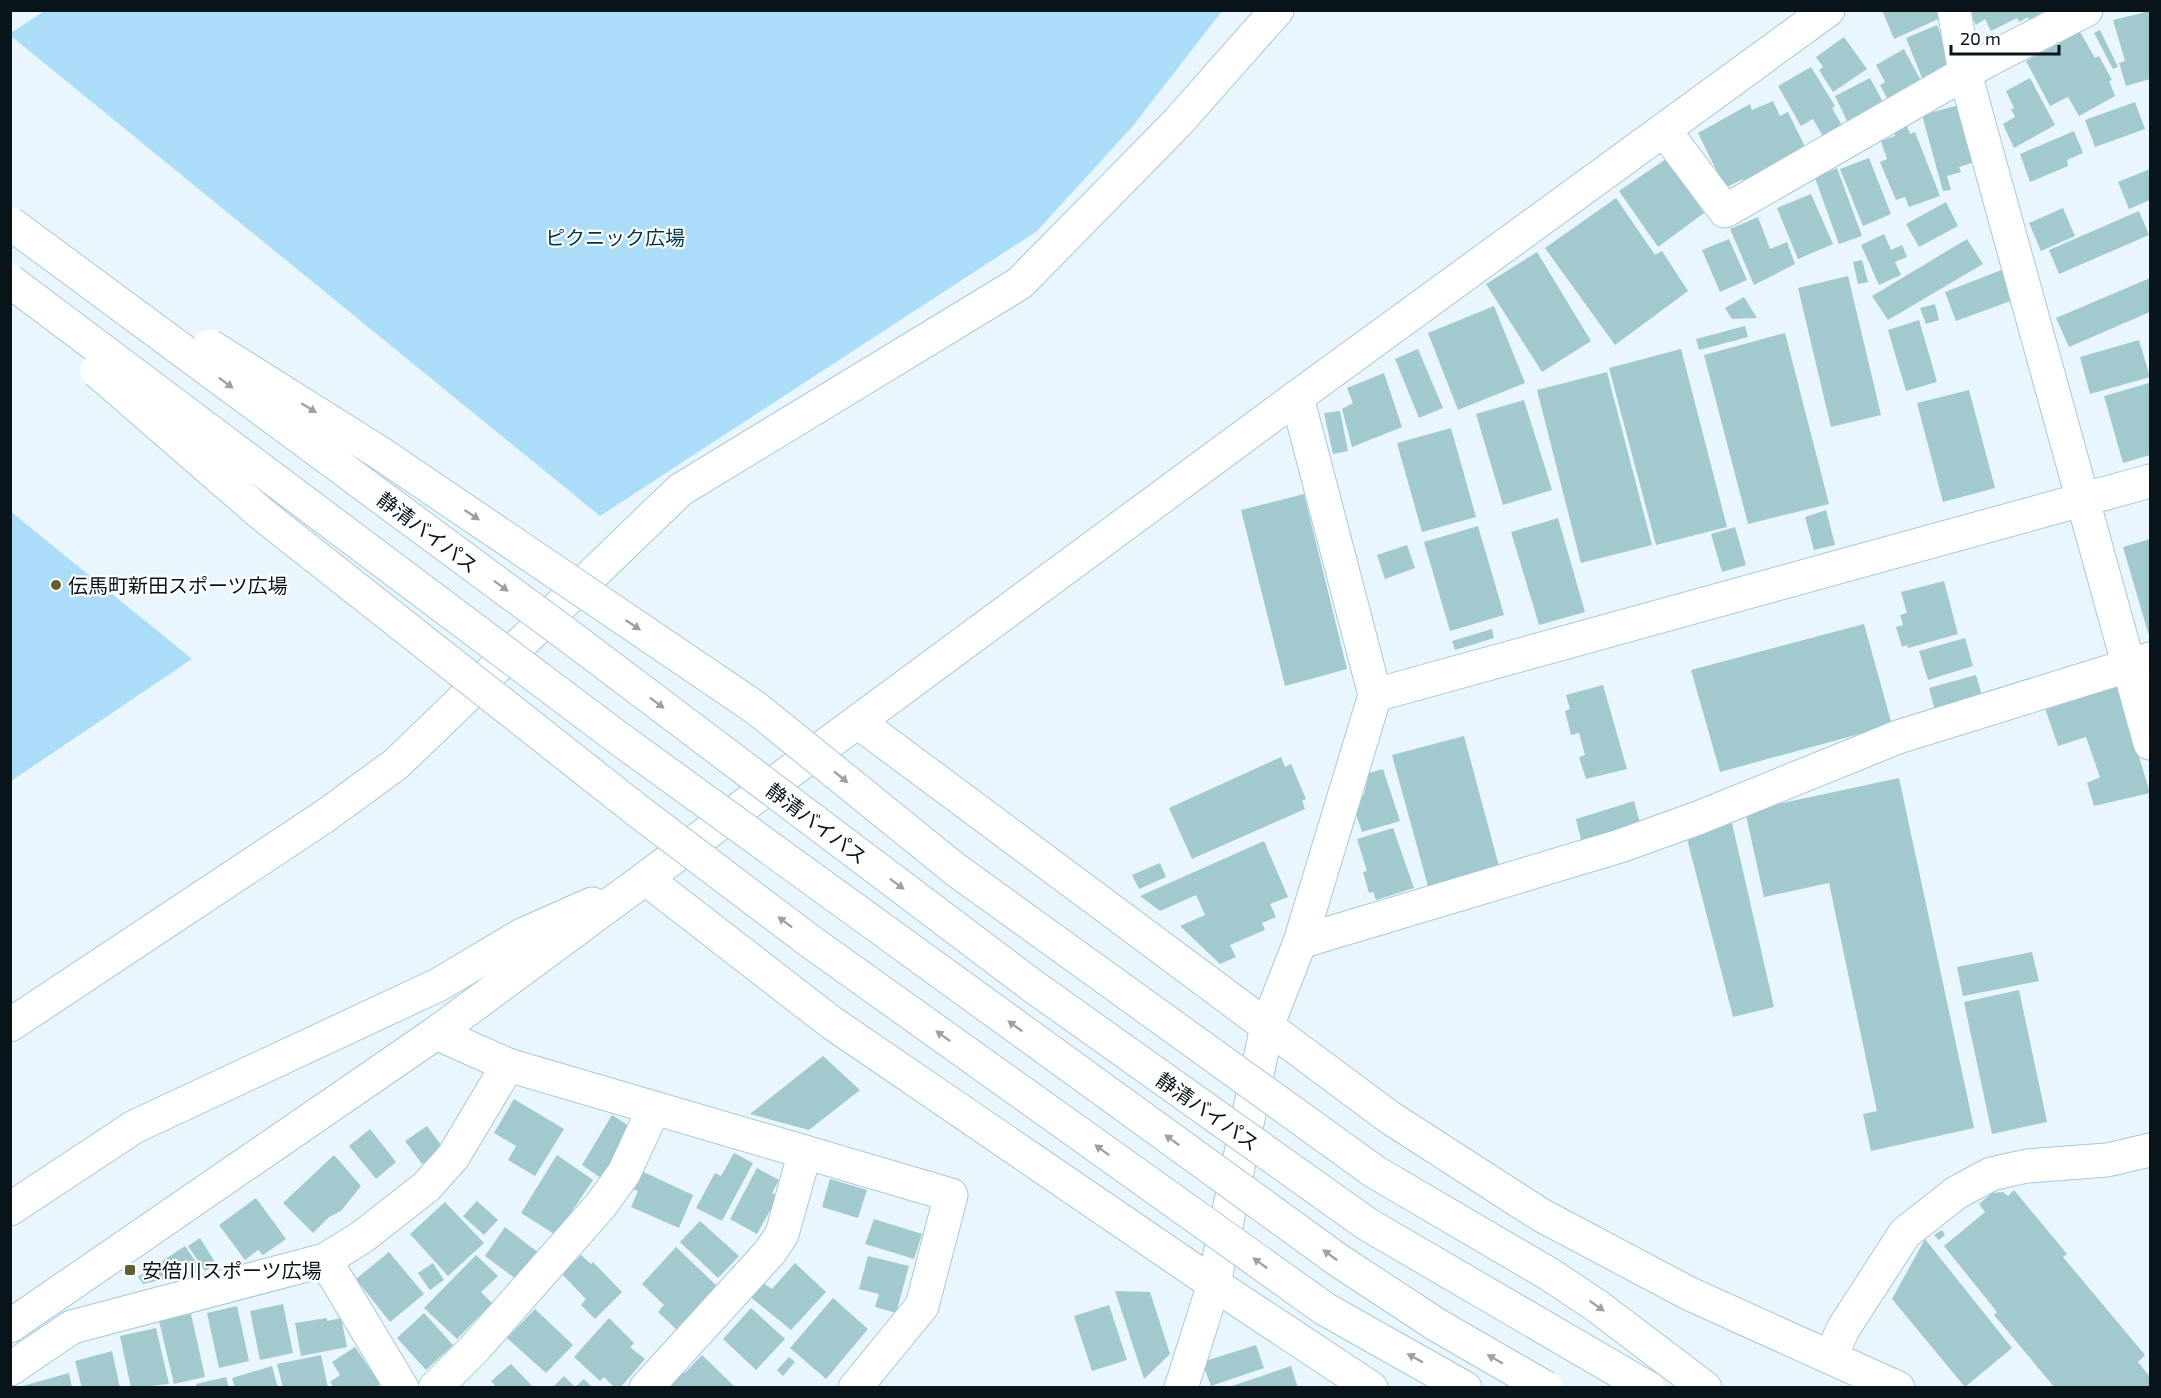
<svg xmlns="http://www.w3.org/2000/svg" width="2161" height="1398" font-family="'Exo 2','Noto Sans JP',sans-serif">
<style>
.green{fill:#abddf8}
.building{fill:#a1c9ce}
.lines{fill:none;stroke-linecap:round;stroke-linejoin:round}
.minor-casing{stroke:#a7c8d9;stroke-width:35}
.trunk-casing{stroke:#a7c8d9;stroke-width:35}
.minor{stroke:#fff;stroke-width:33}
.trunk{stroke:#fff;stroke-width:33}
.trunk-bridge-casing{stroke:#a7c8d9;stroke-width:35;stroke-linecap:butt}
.trunk-bridge{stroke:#fff;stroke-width:33}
.oneway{fill:#9ca1a3}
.poi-dot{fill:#615f2c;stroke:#fff;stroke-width:2}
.labels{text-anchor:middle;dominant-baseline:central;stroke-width:4.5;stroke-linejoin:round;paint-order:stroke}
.park-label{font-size:20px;fill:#013549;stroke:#fff}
.street-label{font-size:20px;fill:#08141a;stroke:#fff}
.poi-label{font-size:20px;fill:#08141a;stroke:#fff;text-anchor:start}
</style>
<rect width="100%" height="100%" fill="#e9f6fd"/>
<g class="green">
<path d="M46 10H1222V11L1132 127 1037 231 600 516 11 36V33Z"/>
<path d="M10 511 192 659 11 781H10Z"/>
</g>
<g class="building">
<path d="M1882 10H1943L1945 16 1894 39Z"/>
<path d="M1969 10H2046L2029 20 2028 17 2019 22 2017 18 1991 31 1985 19 1976 25Z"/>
<path d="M2150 11V79L2126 86 2119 63 2125 61 2113 20Z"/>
<path d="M1937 25 1949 57 1945 59 1947 68 1922 78 1906 38Z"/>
<path d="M2100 30 2118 67 2113 69 2094 33Z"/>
<path d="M2080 32 2095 58 2099 56 2112 80 2109 81 2115 96 2079 116 2068 97 2050 106 2026 61Z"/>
<path d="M1844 37 1867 69 1833 92 1819 70 1823 67 1816 57Z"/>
<path d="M1904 49 1921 81 1889 102 1880 85 1885 82 1876 65Z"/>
<path d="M1811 67 1835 106 1832 108 1844 129 1825 140 1813 119 1801 126 1778 86Z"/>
<path d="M1870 78 1885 106 1849 125 1835 96Z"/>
<path d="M2030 78 2055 125 2014 148 2003 124 2015 117 2011 109 2014 108 2006 91Z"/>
<path d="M1773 101 1780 116 1788 112 1807 151 1745 184 1743 179 1725 188 1698 133 1750 104 1752 110Z"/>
<path d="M2135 102 2145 129 2095 147 2085 120Z"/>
<path d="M1959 105 1975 162 1959 167 1961 172 1947 176 1951 190 1943 191 1922 115Z"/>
<path d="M1906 124 1910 134 1915 132 1940 196 1909 207 1905 197 1896 200 1880 162 1887 159 1881 141 1895 136 1894 131Z"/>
<path d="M2074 131 2083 153 2067 160 2068 166 2030 182 2020 154Z"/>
<path d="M1869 158 1891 214 1863 226 1840 169Z"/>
<path d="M1666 159 1704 213 1658 247 1619 191Z"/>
<path d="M1837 168 1862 236 1839 244 1815 178Z"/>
<path d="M2150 169V200L2129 209 2118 182Z"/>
<path d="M1811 194 1833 244 1798 259 1777 208Z"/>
<path d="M1616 198 1655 255 1662 251 1688 291 1615 345 1545 248Z"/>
<path d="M1946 202 1958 226 1919 247 1906 224Z"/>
<path d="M2063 208 2075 236 2041 251 2029 223Z"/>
<path d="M2139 211 2149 235 2059 274 2049 250Z"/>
<path d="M1758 217 1770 249 1787 242 1795 264 1754 285 1730 229Z"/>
<path d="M1884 234 1891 250 1902 245 1907 257 1895 262 1901 275 1879 285 1861 245Z"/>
<path d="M1729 239 1747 280 1720 292 1702 250Z"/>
<path d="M1967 239 1983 264 1888 320 1872 296Z"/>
<path d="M1537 252 1591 341 1542 372 1486 284Z"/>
<path d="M1862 260 1868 282 1858 284 1853 262Z"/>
<path d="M2004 269 2016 299 1956 321 1945 292Z"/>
<path d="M1848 276 1881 415 1831 427 1798 288Z"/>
<path d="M2150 278V312L2069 347 2056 318Z"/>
<path d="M1744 297 1757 318 1732 319 1725 308Z"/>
<path d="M1935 304 1939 320 1926 324 1920 308Z"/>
<path d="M1494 306 1525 383 1458 410 1428 333Z"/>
<path d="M1919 320 1937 382 1906 391 1888 330Z"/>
<path d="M1745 326 1748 337 1699 350 1696 339Z"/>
<path d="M1785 333 1829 504 1748 524 1704 355Z"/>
<path d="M2139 340 2150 377 2090 394 2080 357Z"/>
<path d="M1418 349 1443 408 1419 418 1395 359Z"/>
<path d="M1681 349 1727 527 1656 545 1609 368Z"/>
<path d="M1607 372 1652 545 1581 563 1537 390Z"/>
<path d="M1384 373 1402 427 1352 447 1342 409 1353 403 1347 388Z"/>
<path d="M2149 383 2150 455 2123 463 2104 396Z"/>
<path d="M1969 390 1995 488 1943 502 1917 403Z"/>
<path d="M1524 400 1552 490 1503 505 1476 414Z"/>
<path d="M1340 411 1348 451 1333 454 1324 413Z"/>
<path d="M1451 428 1476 517 1422 532 1397 443Z"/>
<path d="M1304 494 1347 669 1285 686 1241 510Z"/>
<path d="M1826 510 1835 545 1814 550 1805 517Z"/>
<path d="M1558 518 1585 612 1539 625 1511 532Z"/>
<path d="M1478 526 1504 615 1450 631 1424 542Z"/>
<path d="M1735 527 1746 565 1722 572 1711 534Z"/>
<path d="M2150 539V635L2149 636 2123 547Z"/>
<path d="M1407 545 1415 568 1385 579 1377 555Z"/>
<path d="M1944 581 1958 634 1908 648 1907 645 1902 647 1896 627 1903 625 1900 615 1907 613 1901 592Z"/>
<path d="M1864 624 1892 725 1720 772 1691 670Z"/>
<path d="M1492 629 1494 638 1455 650 1452 641Z"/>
<path d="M1965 638 1973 666 1928 680 1919 651Z"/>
<path d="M1976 675 1983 699 1935 711 1929 688Z"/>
<path d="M2117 684 2150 793 2094 806 2087 783 2100 777 2086 737 2058 746 2045 708Z"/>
<path d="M1603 685 1627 769 1586 779 1579 757 1585 755 1579 733 1571 735 1565 711 1570 709 1566 695Z"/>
<path d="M1464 736 1500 870 1429 890 1392 755Z"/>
<path d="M1281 757 1285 767 1291 764 1306 799 1302 801 1305 809 1192 859 1169 808Z"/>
<path d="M1383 769 1400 821 1362 832 1356 814 1360 797 1364 795 1369 773Z"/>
<path d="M1899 778 1974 1128 1871 1151 1863 1114 1877 1111 1829 883 1764 897 1745 811Z"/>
<path d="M1634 801 1641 827 1582 844 1576 819Z"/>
<path d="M1732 823 1774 1007 1733 1017 1687 839Z"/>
<path d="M1393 828 1414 888 1376 900 1373 892 1369 893 1363 872 1367 871 1357 839Z"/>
<path d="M1264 841 1288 897 1270 904 1276 917 1262 923 1265 930 1230 945 1236 957 1220 964 1180 926 1205 915 1196 895 1160 911 1140 896Z"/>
<path d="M1160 863 1166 877 1139 889 1132 875Z"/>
<path d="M2032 952 2039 981 1963 996 1957 967Z"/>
<path d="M2019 990 2047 1122 1992 1134 1964 1002Z"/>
<path d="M823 1056 860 1090 809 1130 750 1114Z"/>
<path d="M514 1099 564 1129 535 1176 508 1160 516 1146 494 1133Z"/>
<path d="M612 1115 632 1128 601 1178 582 1165Z"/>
<path d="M427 1126 444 1149 422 1164 405 1141Z"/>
<path d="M370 1129 396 1162 376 1179 349 1146Z"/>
<path d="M734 1153 753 1163 722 1221 696 1208 715 1173 721 1176Z"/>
<path d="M334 1155 361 1186 341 1211 329 1217 313 1233 283 1203Z"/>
<path d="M557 1155 593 1180 556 1235 521 1213Z"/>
<path d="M757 1168 779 1180 772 1193 778 1196 757 1234 730 1219Z"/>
<path d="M637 1169 693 1195 679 1228 631 1207 638 1191 630 1188Z"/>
<path d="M830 1179 867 1190 858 1218 822 1207Z"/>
<path d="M2014 1190 2067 1254 2063 1257 2145 1355 2138 1362 2150 1377V1388H2055L1994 1315 1997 1312 1944 1246 1985 1212 1979 1204 1992 1193 2003 1192 2008 1196Z"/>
<path d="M256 1198 286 1239 263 1255 258 1250 245 1260 219 1225Z"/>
<path d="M477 1201 498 1220 484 1235 463 1216Z"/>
<path d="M445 1202 484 1243 448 1276 410 1234Z"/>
<path d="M874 1219 922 1234 914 1259 865 1244Z"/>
<path d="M700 1221 739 1256 718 1278 680 1242Z"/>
<path d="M505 1227 540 1254 520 1282 485 1256Z"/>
<path d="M1942 1230 1945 1235 1939 1240 1934 1235Z"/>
<path d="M200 1238 216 1264 205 1271 188 1246Z"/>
<path d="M1925 1239 2012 1348 1965 1387 1892 1299Z"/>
<path d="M185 1246 202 1271 143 1284 138 1277Z"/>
<path d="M676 1247 720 1289 678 1331 658 1312 664 1305 642 1284Z"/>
<path d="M389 1252 424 1294 390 1322 356 1279Z"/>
<path d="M476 1255 498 1276 481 1292 492 1303 457 1339 424 1308Z"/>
<path d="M581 1255 591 1264 593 1262 622 1292 595 1319 581 1305 586 1299 562 1274Z"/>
<path d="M868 1256 909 1266 896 1313 875 1307 879 1294 859 1289Z"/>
<path d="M433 1263 444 1280 430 1290 418 1273Z"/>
<path d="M795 1263 826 1292 791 1330 748 1295 760 1281 772 1289Z"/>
<path d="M1115 1291 1150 1292 1170 1354 1144 1379Z"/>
<path d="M833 1298 868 1329 826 1379 790 1348Z"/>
<path d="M283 1304 293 1353 260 1360 250 1311Z"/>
<path d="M1109 1305 1127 1360 1092 1371 1074 1316Z"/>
<path d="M237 1306 249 1361 219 1368 207 1313Z"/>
<path d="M751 1308 785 1339 756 1370 723 1339Z"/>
<path d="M535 1309 573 1345 546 1373 507 1338Z"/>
<path d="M424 1313 453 1345 426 1370 397 1338Z"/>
<path d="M191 1314 205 1377 174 1384 159 1321Z"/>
<path d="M327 1318V1321L341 1318 347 1347 301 1356 295 1323Z"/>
<path d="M609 1318 634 1343 630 1347 645 1359 620 1388H615L604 1377 600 1381 574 1357Z"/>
<path d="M156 1328 169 1384 131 1388 120 1336Z"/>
<path d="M1256 1345 1264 1368 1211 1386 1202 1362Z"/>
<path d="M355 1347 380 1384 375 1388H334L330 1382 340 1375 332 1362Z"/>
<path d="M112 1351 120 1388H82L75 1361Z"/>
<path d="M321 1355 328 1388H283L277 1364Z"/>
<path d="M702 1355 736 1388H674L668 1382 681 1370 685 1373Z"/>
<path d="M789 1357 795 1362 783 1376 777 1370Z"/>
<path d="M511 1364 534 1388H492L495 1385 491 1381Z"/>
<path d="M272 1366 278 1388H235L232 1378Z"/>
<path d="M1291 1366 1298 1388H1229V1387Z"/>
<path d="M69 1373 72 1388H19V1387Z"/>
<path d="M564 1376 575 1387 584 1379 593 1388H552Z"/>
<path d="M226 1377 229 1388H197L196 1384Z"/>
</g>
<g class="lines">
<defs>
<g id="minor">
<path d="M1954 10 1965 73 1974 106 2150 743"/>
<path d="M1664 130 1725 211 1988 60 2086 10"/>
<path d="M1375 695 2150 481"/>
<path d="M858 722 1389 1117 1541 1215 1690 1294 1898 1388"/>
<path d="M646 879 832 1023 1214 1284 1371 1388"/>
<path d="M1300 942 1620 846 1698 818 1898 737 2150 659"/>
<path d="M10 1025 325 816 396 764 680 490 1020 283 1178 122 1277 10"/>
<path d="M436 1033 508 1065 951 1195 922 1306 855 1388"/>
<path d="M10 1209 134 1127 438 985 522 935 592 904"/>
<path d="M325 1260 402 1388"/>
<path d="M10 1326 436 1033 1297 397 1828 10"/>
<path d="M1831 1356 1843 1329 1905 1233 1956 1193 1991 1174 2027 1166 2107 1160 2150 1150"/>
<path d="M10 1369 72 1327 325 1260 362 1237 426 1187 453 1157 508 1065"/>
<path d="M435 1388 474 1349 601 1205 624 1173 654 1108"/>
<path d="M646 1388 770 1252 782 1234 805 1152"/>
<path d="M1181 1388 1214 1284 1267 1026 1300 942 1375 695 1297 397"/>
</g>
<g id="trunk">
<path d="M1549 1274 1597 1306 1705 1388"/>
<path d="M1325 1309 1465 1388"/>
</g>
</defs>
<use href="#minor" class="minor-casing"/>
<use href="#trunk" class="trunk-casing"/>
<use href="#minor" class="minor"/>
<use href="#trunk" class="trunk"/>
<defs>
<g id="trunk-bridge">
<path d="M10 223 569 636 1030 984 1367 1224 1648 1388"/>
<path d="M10 281 621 740 1338 1260 1437 1325 1546 1388"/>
<path d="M210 346 380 453 756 708 956 870 1375 1172 1549 1274"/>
<path d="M97 371 263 515 638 811 807 939 1325 1309"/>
</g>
</defs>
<use href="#trunk-bridge" class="trunk-bridge-casing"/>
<use href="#trunk-bridge" class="trunk-bridge"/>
</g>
<defs><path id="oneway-solid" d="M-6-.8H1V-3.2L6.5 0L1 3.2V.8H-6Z" transform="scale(1.5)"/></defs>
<g class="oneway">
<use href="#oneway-solid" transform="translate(226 383) rotate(37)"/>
<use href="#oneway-solid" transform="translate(309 408) rotate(32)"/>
<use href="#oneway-solid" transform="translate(472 515) rotate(34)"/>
<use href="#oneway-solid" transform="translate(501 586) rotate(37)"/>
<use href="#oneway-solid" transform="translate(633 625) rotate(34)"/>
<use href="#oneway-solid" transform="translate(657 703) rotate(37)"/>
<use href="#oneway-solid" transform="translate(841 777) rotate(39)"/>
<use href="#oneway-solid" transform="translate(897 884) rotate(37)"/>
<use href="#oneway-solid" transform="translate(785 922) rotate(-143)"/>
<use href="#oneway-solid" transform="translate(1015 1026) rotate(-144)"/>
<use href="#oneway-solid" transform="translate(943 1036) rotate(-144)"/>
<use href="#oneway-solid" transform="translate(1172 1140) rotate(-144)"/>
<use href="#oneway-solid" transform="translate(1102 1150) rotate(-144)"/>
<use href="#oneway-solid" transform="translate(1330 1255) rotate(-144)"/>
<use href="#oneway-solid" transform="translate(1260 1263) rotate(-144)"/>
<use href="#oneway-solid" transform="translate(1597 1306) rotate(35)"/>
<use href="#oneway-solid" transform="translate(1415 1358) rotate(-151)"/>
<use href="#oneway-solid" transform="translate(1495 1359) rotate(-150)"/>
</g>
<g class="poi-dot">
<circle cx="56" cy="585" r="6"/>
<rect x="124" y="1264" width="12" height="12" rx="3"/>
</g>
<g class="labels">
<g class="park-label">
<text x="615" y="237">ピクニック広場</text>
</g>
<g class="street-label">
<text transform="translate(428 532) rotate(37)">静清バイパス</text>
<text transform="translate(817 823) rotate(37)">静清バイパス</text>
<text transform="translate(1208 1111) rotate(35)">静清バイパス</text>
</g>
<g class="poi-label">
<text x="68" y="585">伝馬町新田スポーツ広場</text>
<text x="142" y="1270">安倍川スポーツ広場</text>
</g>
</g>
<rect width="2161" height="1398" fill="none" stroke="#08141a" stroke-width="24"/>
<path d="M1951 45v9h108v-9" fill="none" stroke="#08141a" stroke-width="3"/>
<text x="1960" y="45" font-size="18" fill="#08141a" stroke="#ffffff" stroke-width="4.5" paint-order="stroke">20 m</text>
</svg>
